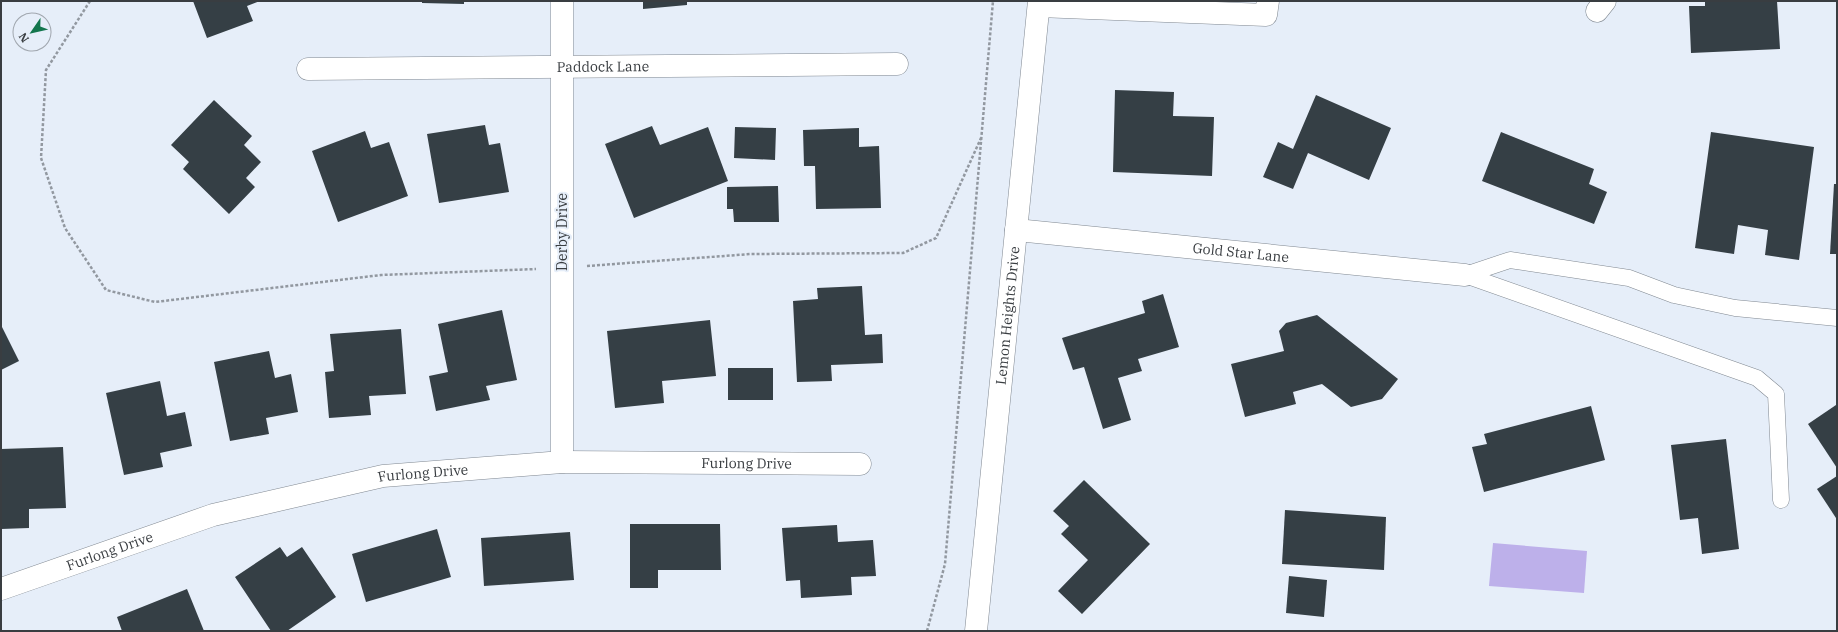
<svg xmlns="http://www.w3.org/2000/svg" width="1838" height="632" font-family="'IBM Plex Serif',serif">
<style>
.green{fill:#bdb0ea}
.building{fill:#353f45}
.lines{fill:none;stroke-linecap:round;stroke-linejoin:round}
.lane-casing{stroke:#808891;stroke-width:17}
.street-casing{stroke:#808891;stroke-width:23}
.path{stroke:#9298a0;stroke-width:2.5;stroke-dasharray:3 2;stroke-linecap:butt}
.lane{stroke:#fff;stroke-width:16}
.street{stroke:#fff;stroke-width:22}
.labels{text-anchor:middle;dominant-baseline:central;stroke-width:4;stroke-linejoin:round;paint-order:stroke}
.street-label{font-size:14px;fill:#393d41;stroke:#e6eef9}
</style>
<rect width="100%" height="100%" fill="#e6eef9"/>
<path class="green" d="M1493 543 1587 551 1584 593 1489 586Z"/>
<g class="building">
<path d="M193 1H260L247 6 253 21 207 38Z"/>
<path d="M422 1H464V4L422 3Z"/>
<path d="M643 1H687V5L643 9Z"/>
<path d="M1705 1H1777L1780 49 1691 53 1689 6H1705Z"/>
<path d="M1115 90 1174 92 1173 116 1214 117 1212 176 1113 172Z"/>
<path d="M1316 95 1391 128 1369 180 1308 153 1293 189 1263 177 1278 142 1293 149Z"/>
<path d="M214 100 252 136 244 145 261 162 246 178 255 187 229 214 183 169 189 162 171 145Z"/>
<path d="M485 125 489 145 500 143 509 192 439 203 427 134Z"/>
<path d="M652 126 660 145 708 127 728 181 634 218 605 144Z"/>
<path d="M735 127 776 128 775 160 734 158Z"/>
<path d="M859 128V147L879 146 881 208 816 209 815 166H804L803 130Z"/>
<path d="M365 131 371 148 389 142 408 196 338 222 312 151Z"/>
<path d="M1501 132 1594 169 1589 184 1607 192 1594 224 1482 181Z"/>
<path d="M1711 132 1814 147 1799 260 1765 255 1768 230 1738 225 1734 254 1695 248Z"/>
<path d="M1834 184H1837V254H1830Z"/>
<path d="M778 186 779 222H734L733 209H727V187Z"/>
<path d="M862 286 865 335 882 334 883 363 831 365 832 381 797 382 793 301 818 299 817 288Z"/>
<path d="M1163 294 1179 347 1138 359 1142 371 1118 378 1131 420 1103 429 1084 367 1073 370 1062 338 1145 313 1142 301Z"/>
<path d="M502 310 517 380 486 386 490 400 436 411 429 376 448 372 438 324Z"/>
<path d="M1317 315 1398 379 1382 399 1351 407 1322 384 1293 392 1296 404 1245 417 1231 364 1284 351 1279 331 1286 323Z"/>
<path d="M710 320 716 376 662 381 664 403 615 408 607 331Z"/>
<path d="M1 325 19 361 1 370Z"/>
<path d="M401 329 406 394 369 396 371 415 329 418 325 372 334 371 330 334Z"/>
<path d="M269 351 275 378 291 374 298 412 266 418 269 434 230 441 214 362Z"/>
<rect x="728" y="368" width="45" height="32"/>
<path d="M160 381 167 416 185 412 192 446 160 453 163 467 124 475 106 393Z"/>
<path d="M1836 405 1837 406V468L1808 424Z"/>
<path d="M1591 406 1605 460 1484 492 1472 447 1487 444 1484 434Z"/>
<path d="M1726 439 1739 549 1702 554 1698 518 1680 520 1671 445Z"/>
<path d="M63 447 66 508 29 509V528L1 529V449Z"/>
<path d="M1837 476V518H1836L1817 489Z"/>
<path d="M1084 480 1150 544 1082 614 1058 591 1088 560 1061 534 1069 526 1053 511Z"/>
<path d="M1285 510 1386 517 1384 570 1282 564Z"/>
<path d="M630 524H720L721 570H658V588H630Z"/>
<path d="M837 525 838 542 873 540 876 576 851 577 852 595 801 598 800 580 786 581 782 528Z"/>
<path d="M437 529 451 577 366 602 352 554Z"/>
<path d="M570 532 574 580 484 586 481 538Z"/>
<path d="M280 547 287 557 302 547 336 597 287 631H271L235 577Z"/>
<path d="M1289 576 1327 580 1324 617 1286 613Z"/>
<path d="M187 589 204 631H122L117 617Z"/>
</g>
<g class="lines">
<defs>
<g id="lane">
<path d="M1465 275 1757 378 1776 394 1781 500"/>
<path d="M1465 275 1510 260 1629 278 1674 295 1735 308 1837 318"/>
</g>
<g id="street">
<path d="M1039 6 1266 15 1268 1"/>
<path d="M1597 11 1605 1"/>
<path id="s1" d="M308 69 897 64"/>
<path id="s2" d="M1016 230 1465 275"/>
<path d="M562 462V1"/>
<path id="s3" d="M1 589 213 515 383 476 562 462 860 464"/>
<path id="s4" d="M976 631 1039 1"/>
</g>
</defs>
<use href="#lane" class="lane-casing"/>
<use href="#street" class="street-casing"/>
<g class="path">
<path d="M90 1 46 70 41 158 65 228 106 290 155 302 381 275 536 269"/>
<path d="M587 266 751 254 903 253 936 238 981 138"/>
<path d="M927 631 945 564 993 1"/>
</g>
<use href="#lane" class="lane"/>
<use href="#street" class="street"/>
</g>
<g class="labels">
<g class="street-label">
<text stroke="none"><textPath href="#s1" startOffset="295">Paddock Lane</textPath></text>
<text transform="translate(562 232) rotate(-90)">Derby Drive</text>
<text stroke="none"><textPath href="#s2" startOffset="226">Gold Star Lane</textPath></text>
<text stroke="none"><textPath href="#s4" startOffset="317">Lemon Heights Drive</textPath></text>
<text stroke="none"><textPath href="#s3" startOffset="763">Furlong Drive</textPath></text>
<text stroke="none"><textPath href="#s3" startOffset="439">Furlong Drive</textPath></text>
<text stroke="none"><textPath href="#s3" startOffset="115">Furlong Drive</textPath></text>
</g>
</g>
<rect width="1838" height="632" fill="none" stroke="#393d41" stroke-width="4"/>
<g transform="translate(32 32) rotate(236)"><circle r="19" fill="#e6eef9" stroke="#a1a7af"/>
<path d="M0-3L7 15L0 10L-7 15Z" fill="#13764d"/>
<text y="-6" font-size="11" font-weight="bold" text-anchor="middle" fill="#393d41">N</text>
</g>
</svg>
